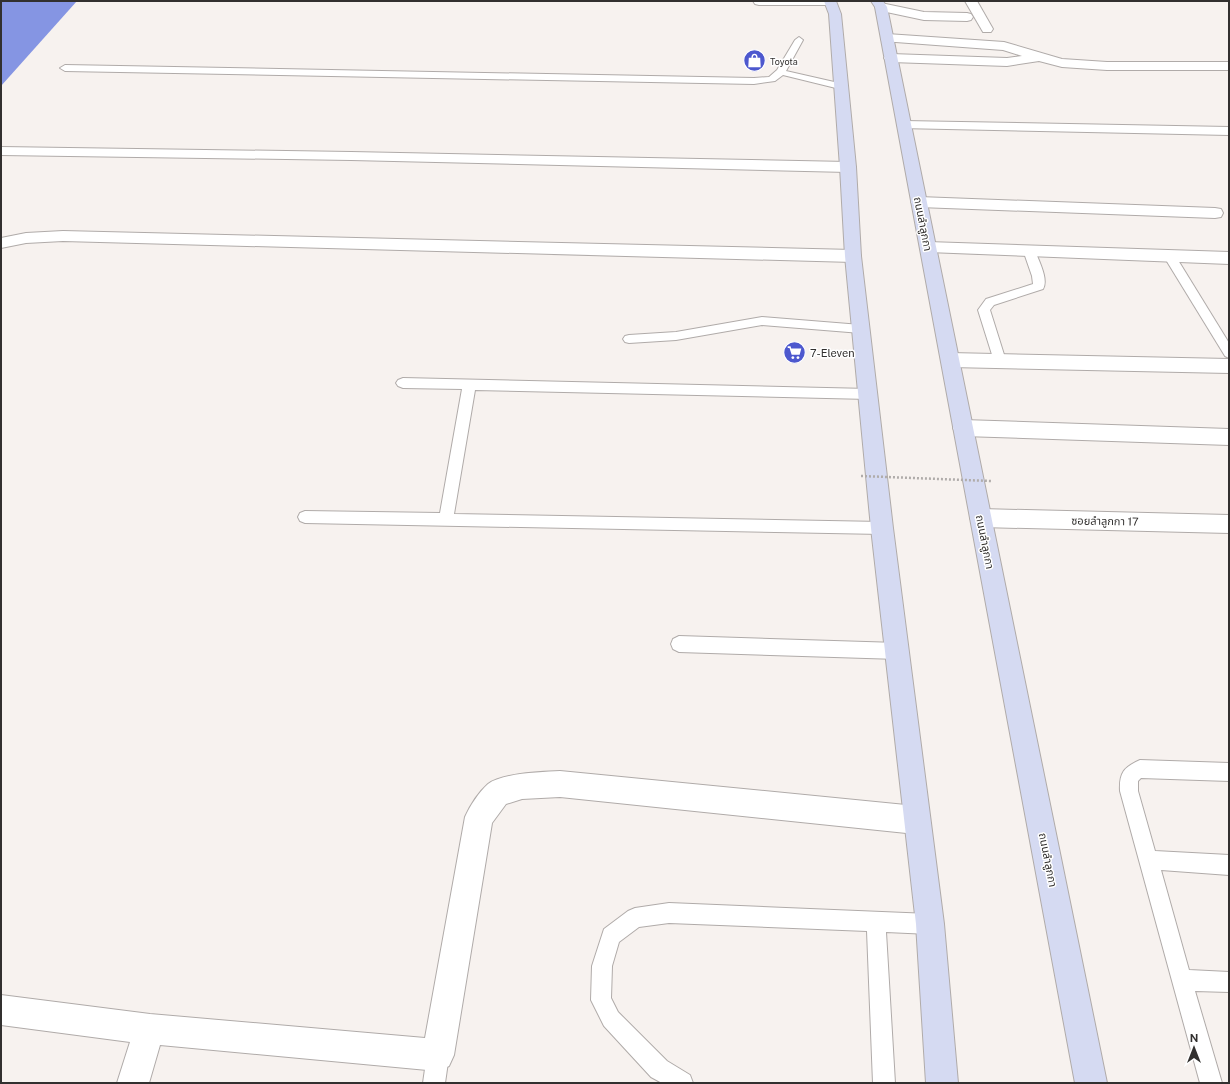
<svg xmlns="http://www.w3.org/2000/svg" width="1230" height="1084" font-family="'Public Sans','Noto Sans Thai',sans-serif">
<style>
.water{fill:#8595e3}
.lines{fill:none;stroke-linecap:round;stroke-linejoin:round}
.lane-casing{stroke:#b0aba9;stroke-width:2}
.street-casing{stroke:#b0aba9;stroke-width:2}
.secondary-casing{stroke:#b0aba9;stroke-width:2}
.lane{fill:#fff;fill-rule:evenodd}
.street{fill:#fff;fill-rule:evenodd}
.secondary{fill:#d5daf2;fill-rule:evenodd}
.path-bridge{stroke:#b0acaa;stroke-width:2.5;stroke-dasharray:2 2;stroke-linecap:butt}
.labels{text-anchor:middle;dominant-baseline:central;stroke-width:3;stroke-linejoin:round;paint-order:stroke}
.far-poi-label{font-size:9px;fill:#32302f;stroke:#fff;text-anchor:start}
.street-label{font-size:11px;fill:#32302f;stroke:#fff}
.poi-label{font-size:11px;fill:#32302f;stroke:#fff;text-anchor:start}
</style>
<rect width="100%" height="100%" fill="#f7f2ef"/>
<path class="water" d="M1 1H77L1 86Z"/>
<g class="lines">
<defs>
<g id="lane">
<path d="M799 37 803 40 786 71 843 84 845 86 843 88 840 89 783 75 775 81 754 84 65 71 60 68 65 65 754 78 769 77 777 70 795 40Z"/>
<path d="M1029 246 1033 247 1035 250C1038 260 1049 279 1043 289L994 305 990 310 1006 361 1005 364 1000 366 995 364 994 361 978 310 986 299 1033 284 1032 276 1023 250 1025 247Z"/>
<path d="M1169 251 1173 252 1229 343V358L1225 356 1163 255 1165 252Z"/>
<path d="M762 317 861 325 865 326 867 329 865 332 861 333 762 325 676 340 629 343 625 342 623 339 625 336 629 335 676 332Z"/>
<path d="M403 378 869 389 874 390 876 394 874 398 869 399 475 390 454 514 882 522 887 524 889 528 887 532 882 534 305 523 300 521 298 517 300 513 305 511 440 513 462 389 403 388 398 386 396 383 398 380Z"/>
<path d="M679 636 898 643 904 646 906 651 904 656 898 659 679 652 673 649 671 644 673 639Z"/>
<path d="M1140 760 1229 763V781L1141 778 1138 781V791L1155 851 1229 855V875L1161 870 1189 970 1229 972V992L1195 991 1222 1083H1200L1120 791C1119 773 1124 767 1140 760Z"/>
<path d="M669 903 930 914 937 917 940 924 937 931 930 934 886 932 895 1083H873L867 931 669 923 639 927 619 942 612 966 611 998 618 1012 667 1061 690 1075 693 1083H662L651 1077 604 1026 591 1000 592 966 604 929 628 911 635 908Z"/>
<path d="M438 1044 446 1047 449 1055 445 1083H423L427 1055 430 1047Z"/>
</g>
<g id="street">
<path d="M753 1H836L834 4 830 5H759L755 4Z"/>
<path d="M965 1H977L993 29 991 32H983Z"/>
<path d="M881 3 924 12 967 13 971 14 973 17 971 20 967 21 924 20 877 10 875 7 877 4Z"/>
<path d="M887 34 1004 42 1062 59 1107 62H1229V70H1107L1062 67 1039 61 1007 66 891 62 886 61 884 58 886 55 891 54 1007 58 1022 56 1003 50 882 41 881 38 882 35Z"/>
<path d="M904 121 1229 127V135L899 128 897 125 899 122Z"/>
<path d="M1 147 351 152 848 162 853 164 856 167 853 170 848 172 351 160 1 155Z"/>
<path d="M919 197 1215 208 1221 209 1223 213 1221 217 1215 218 919 207 913 205 911 202 913 199Z"/>
<path d="M63 231 853 250 859 252 861 256 859 260 853 262 63 241 26 243 1 248V238L26 233Z"/>
<path d="M928 242 1229 252V264L928 252 922 251 920 247 922 243Z"/>
<path d="M950 353 1229 359V373L950 367 943 365 941 360 943 355Z"/>
<path d="M963 420 1229 429V445L963 436 956 434 953 428 956 422Z"/>
<path d="M981 509 1229 515V533L981 527 973 524 970 518 973 512Z"/>
<path d="M560 771 916 806 926 810 930 820 926 830 916 834 560 797 522 799 506 804 492 823 454 1055 449 1066 438 1071 160 1045 149 1083H117L130 1042 1 1025V995L150 1014 425 1038 465 817C470 806 479 792 488 784 502 773 542 772 560 771Z"/>
</g>
<g id="secondary">
<path d="M824 1H836L841 14 856 167 861 256 893 528 944 924 958 1083H926L916 924 871 528 845 256 840 167 829 14Z"/>
<path d="M871 1H883L887 7 1107 1083H1075L875 7Z"/>
</g>
</defs>
<use href="#lane" class="lane-casing"/>
<use href="#street" class="street-casing"/>
<use href="#secondary" class="secondary-casing"/>
<use href="#lane" class="lane"/>
<use href="#street" class="street"/>
<use href="#secondary" class="secondary"/>
<path class="path-bridge" d="M861 476 991 481"/>
</g>
<defs>
<symbol id="shop-disc" viewBox="-11 -11 22 22"><circle r="9.5" fill="#4d58ce" stroke="#fff"/><path d="M-5-2.5h2.3a2.7 3.5 0 0 1 5.4 0H5L5.5 6h-11ZM-1.5-2.5h3a1.5 2.3 0 0 0-3 0Z" fill="#fff"/></symbol>
<symbol id="supermarket-disc" viewBox="-11 -11 22 22"><circle r="9.5" fill="#4d58ce" stroke="#fff"/><path d="M-6-5.5h2.5l.6 2H6L4.5 2H-2.5L-4.4-4H-6ZM-1.5 3.2a1.3 1.3 0 1 0 .1 0ZM3 3.2a1.3 1.3 0 1 0 .1 0Z" fill="#fff"/></symbol>
</defs>
<g fill-rule="evenodd">
<use href="#shop-disc" x="742" y="48" width="25" height="25"/>
<use href="#supermarket-disc" x="782" y="340" width="25" height="25"/>
</g>
<g class="labels">
<g class="far-poi-label">
<text x="770" y="61">Toyota</text>
</g>
<g class="street-label">
<text transform="translate(923 224) rotate(79)">ถนนลำลูกกา</text>
<text transform="translate(1105 521) rotate(1)">ซอยลำลูกกา 17</text>
<text transform="translate(985 542) rotate(79)">ถนนลำลูกกา</text>
<text transform="translate(1048 860) rotate(79)">ถนนลำลูกกา</text>
</g>
<g class="poi-label">
<text x="810" y="353">7-Eleven</text>
</g>
</g>
<rect width="1230" height="1084" fill="none" stroke="#32302f" stroke-width="4"/>
<g transform="translate(1194 1048)" stroke="#ffffff" stroke-width="3" paint-order="stroke">
<path d="M0-3L7 15L0 10L-7 15Z" fill="#32302f"/>
<text y="-6" font-size="11" font-weight="bold" text-anchor="middle" fill="#32302f">N</text>
</g>
</svg>
